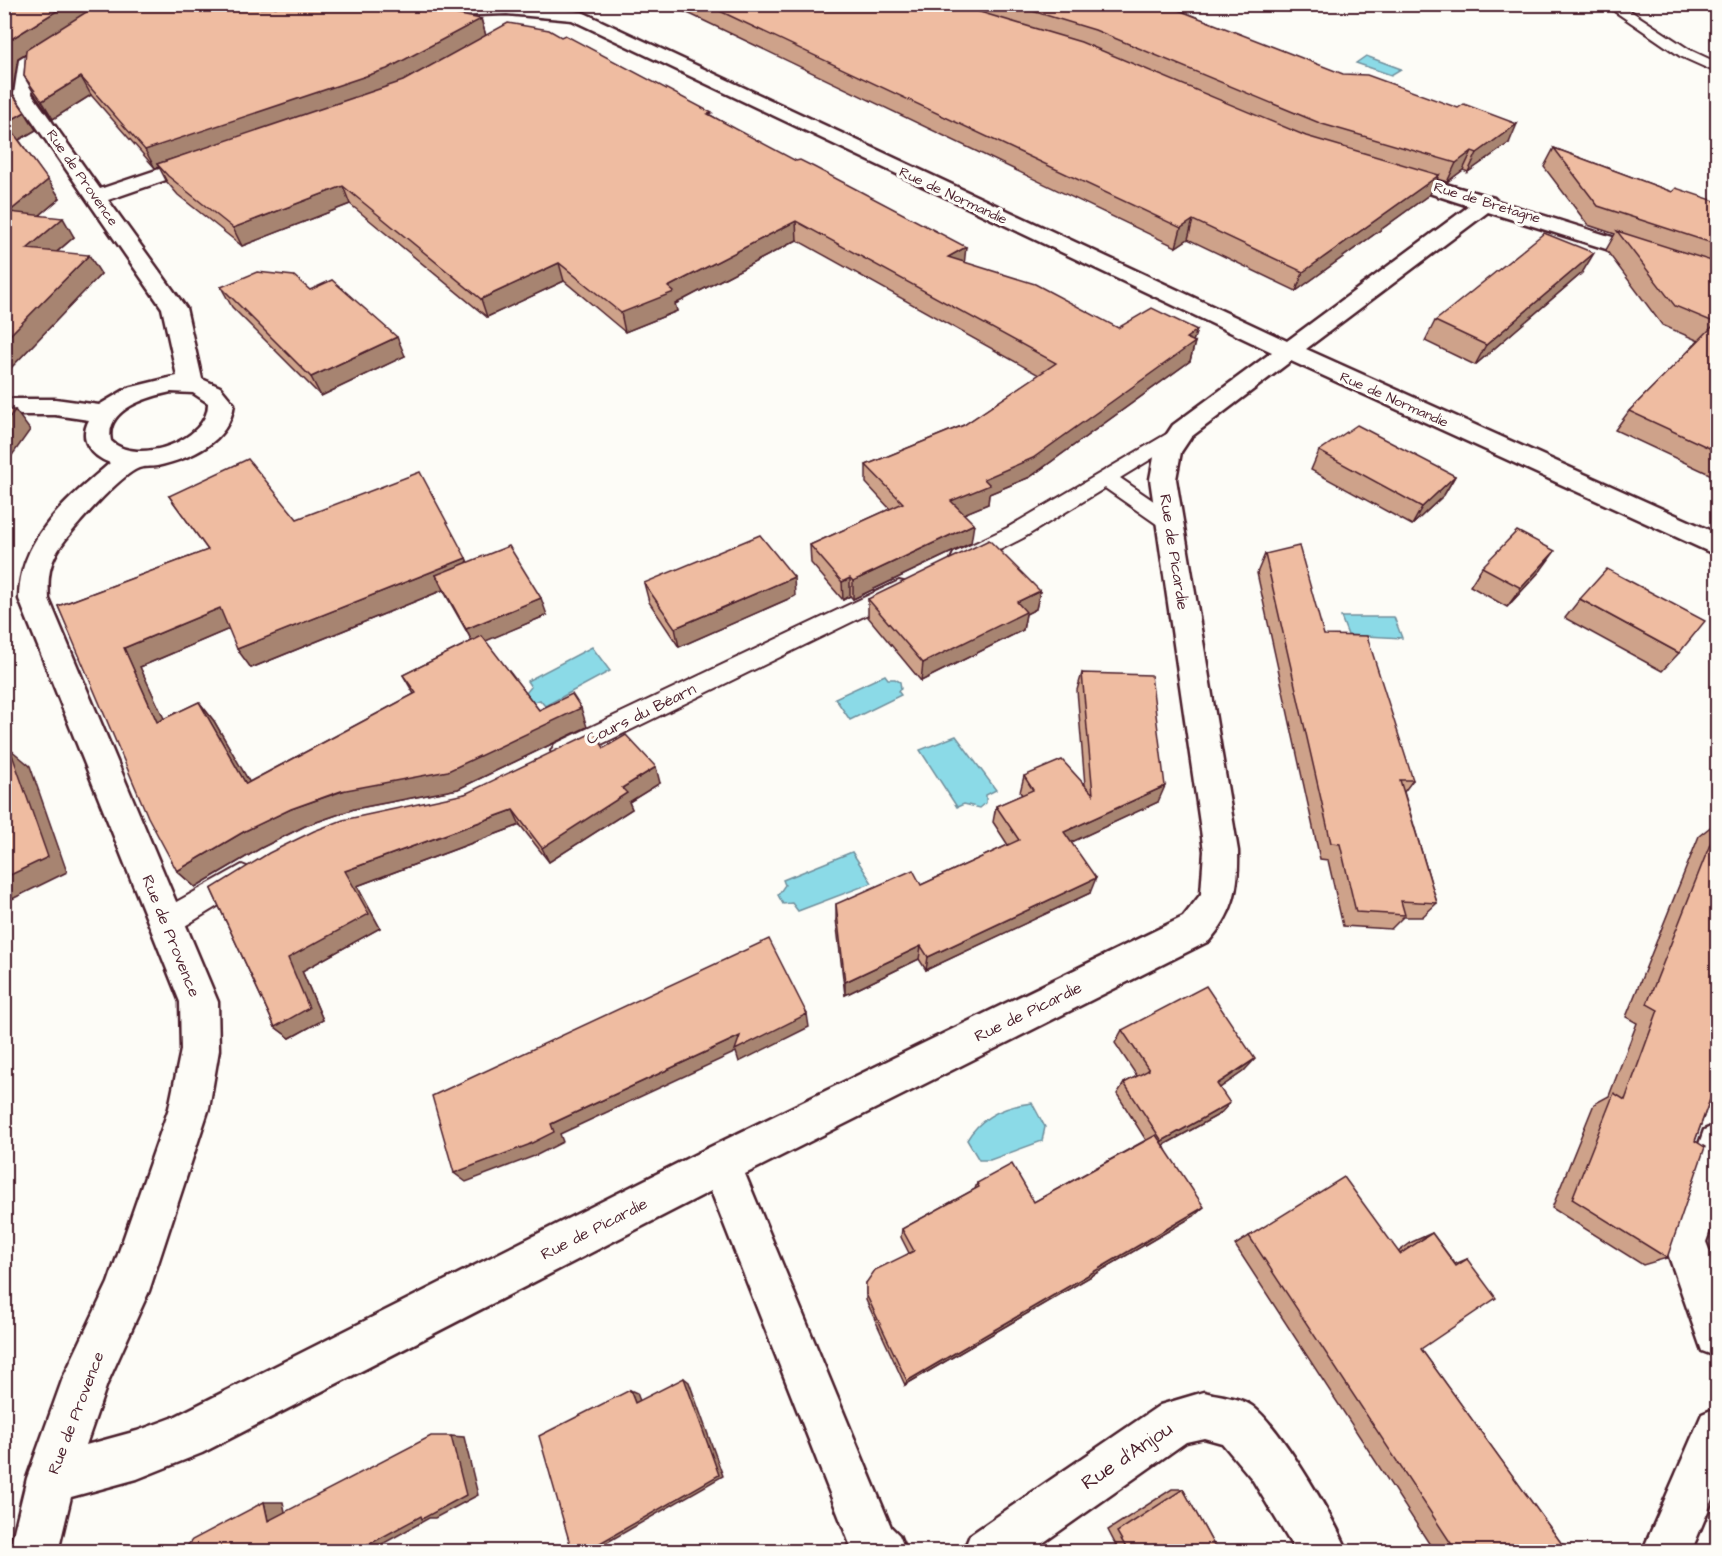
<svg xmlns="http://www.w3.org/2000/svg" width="1722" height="1556" font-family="'Architects Daughter',sans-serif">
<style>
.water{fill:#8bdae7;stroke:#718f9c;stroke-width:1.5}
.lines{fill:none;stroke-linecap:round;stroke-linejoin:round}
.service-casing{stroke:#4a1f2b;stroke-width:4}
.minor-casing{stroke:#4a1f2b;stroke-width:5}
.service{fill:#fdfcf7;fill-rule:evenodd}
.minor{fill:#fdfcf7;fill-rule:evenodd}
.wall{fill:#cea28a;stroke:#4a1f2b;stroke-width:1.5;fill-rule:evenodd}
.shaded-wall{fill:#a78471;stroke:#4a1f2b;stroke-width:1.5}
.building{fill:#efbca1;stroke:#4a1f2b;stroke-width:1.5}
.labels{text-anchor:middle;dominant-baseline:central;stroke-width:6;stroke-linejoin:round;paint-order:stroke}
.far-street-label{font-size:14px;fill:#4a1f2b;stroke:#fdfcf7}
.street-label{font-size:16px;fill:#4a1f2b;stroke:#fdfcf7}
.near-street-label{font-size:20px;fill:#4a1f2b;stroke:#fdfcf7}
</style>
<rect width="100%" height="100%" fill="#fdfcf7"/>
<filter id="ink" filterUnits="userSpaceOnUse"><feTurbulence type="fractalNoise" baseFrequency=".0167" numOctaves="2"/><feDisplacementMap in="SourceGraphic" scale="12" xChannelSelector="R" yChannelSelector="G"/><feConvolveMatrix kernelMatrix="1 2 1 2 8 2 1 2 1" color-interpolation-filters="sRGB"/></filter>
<g filter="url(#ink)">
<g class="water">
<path d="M1366 56 1401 69 1391 75 1356 63Z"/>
<path d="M1341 617H1394L1402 638 1348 635Z"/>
<path d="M592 647 610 671 545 706 540 700 532 703 526 693 531 687 527 681Z"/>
<path d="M885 675 888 679H895L900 682 901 689 898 691 901 695 850 720 835 698Z"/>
<path d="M956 736 996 790 986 795V803L980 808 964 804 957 807 920 750Z"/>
<path d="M852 852 872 883 798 911 792 903 783 904 778 895 785 885 783 880Z"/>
<path d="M1032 1103 1045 1127 1042 1141 990 1160H979L967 1140C981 1116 1005 1106 1032 1103Z"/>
</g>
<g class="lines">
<defs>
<g id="service">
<path d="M1604 4H1620L1690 50 1718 63V73L1680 56Z"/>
<path d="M1182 425 1189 426 1192 431 1189 436 1120 478 1177 517 1180 522 1177 527 1169 529 1161 527 1105 488 1023 538 970 565 962 567 954 565 951 559 954 553 1007 528Z"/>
<path d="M899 581 907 583 910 589 907 595 573 758 564 761 555 758 551 751 555 744Z"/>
<path d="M242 865 252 869 256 877 252 885 175 932 165 936 155 932 151 923 155 914Z"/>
</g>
<g id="minor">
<path d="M97 4H113L115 14 34 66 32 94 100 189 198 156H212L215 160 212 164 108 200 186 308 202 379 220 387 234 404C229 443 191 458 157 466 151 467 144 466 139 468 121 474 65 536 56 554 48 569 48 583 49 599L218 1002 219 1050 209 1108 149 1291 107 1384 86 1445 137 1431 172 1418 706 1149 1183 917 1201 894 1204 851 1150 479 1155 452 1173 425 1272 352 572 20 507 14 391 18 385 17 383 13 385 9 458 4H520L582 12 1287 341 1469 206 1383 178 1380 174 1383 170 1390 168 1494 198 1497 201 1718 270V284L1488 212 1306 349 1718 534V556L1291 361 1191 437 1181 452 1176 479 1238 851C1239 887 1234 913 1209 941L745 1174 891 1527 899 1535 906 1552H853L711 1191 202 1453 137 1479 71 1497 58 1552H9L27 1478 63 1378 108 1283 169 1108 181 1050 180 1002 19 599C19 538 67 500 110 463 91 456 78 440 89 420L55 415H4V399H55L99 405 128 388 177 376 162 308 14 94 19 60 97 12ZM171 392 193 393 208 403C209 441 137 466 111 441 104 409 148 397 171 392Z"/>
<path d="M1718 1124V1208L1706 1242 1718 1273V1357L1702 1351 1664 1242 1704 1130Z"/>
<path d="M1204 1392C1219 1396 1239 1397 1252 1406 1279 1425 1335 1520 1348 1552H1296L1252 1479 1222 1443 1204 1438 1186 1442 1030 1552H963L970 1535 1160 1405Z"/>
<path d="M1718 1407V1487L1691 1552H1642L1702 1414Z"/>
</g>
</defs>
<use href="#service" class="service-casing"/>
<use href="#minor" class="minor-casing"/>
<use href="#service" class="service"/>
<use href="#minor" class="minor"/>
</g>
<g class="wall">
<path d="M4 4H95V7L99 4H401L481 19 486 36 712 116 964 262 1118 328 1197 330 1193 341 1195 342 1190 361 1030 477 989 494 988 504 963 514 971 543 853 599 850 596 843 600 811 563 810 545 890 509 866 483V465L964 425 1039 375 797 240 675 304 677 311 625 332 564 281 487 317 350 204 242 246 178 195 167 182 159 167 155 168 91 95 53 119 34 93 24 76 26 53 18 58 12 93 36 130 19 140 60 198 39 216 74 237 57 252 101 274 7 372H4Z"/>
<path d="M667 4H1163L1509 143 1468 172 1463 170 1447 182 1437 179 1430 194 1296 291 1188 239 1176 247 694 16Z"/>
<path d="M1554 148 1672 192 1718 202V478L1615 430 1629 411 1699 341 1662 325 1606 250 1615 234 1588 225 1544 167Z"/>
<path d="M1582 273 1475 365 1425 341 1435 321Z"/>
<path d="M221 287 310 290 405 356 321 396 232 307Z"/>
<path d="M1319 451 1455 476 1444 495 1412 525 1311 470Z"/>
<path d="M169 496 297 519 466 558 468 563 547 615 485 641 539 710 587 727 458 789 354 809 305 826 261 848 195 887 177 871 58 606 208 550ZM443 590 472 641 403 675 414 694 249 782 214 721 199 702 164 719 140 667 229 629 251 668Z"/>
<path d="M1265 554 1324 635 1413 780 1404 792 1437 903 1422 917H1403L1391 929 1343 926 1328 860 1320 859 1257 573Z"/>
<path d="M1482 567 1541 570 1507 607 1470 586Z"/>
<path d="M644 583 795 596 679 647 649 602Z"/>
<path d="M1040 591 1036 609 1026 614 1023 630 921 681 868 617V599Z"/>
<path d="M1580 599 1679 653 1662 671 1565 618Z"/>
<path d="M1082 673 1158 802 1071 842 1090 893 926 970 919 959 845 995 836 919V904L921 885 1008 845 993 822 996 806 1022 795 1020 792 1024 776 1085 785 1077 690Z"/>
<path d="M604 748 660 783 629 802 632 809 549 862 520 825 357 886 380 928 302 971 323 1020 290 1038 275 1027 211 889 465 794Z"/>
<path d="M1718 821V1077L1695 1141 1667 1258 1643 1265 1552 1208 1594 1104 1609 1096 1637 1023 1626 1017 1699 836Z"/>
<path d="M1122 1030 1244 1071 1220 1088V1114L1164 1145 1194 1216 905 1385 866 1300V1283L909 1253 901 1237 902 1229 975 1189 977 1183 1034 1202 1146 1140 1117 1094 1124 1083 1137 1076 1115 1043Z"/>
<path d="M1432 1233 1455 1264 1467 1259 1421 1349 1567 1551H1434L1235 1245 1249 1236 1398 1252 1412 1242Z"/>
<path d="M1172 1489H1183L1217 1551H1119L1108 1530Z"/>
</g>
<g class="shaded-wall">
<path d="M68 4H95V11L18 58 12 95 4 83V60L8 41Z"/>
<path d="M481 19 486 36 393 87 157 164 159 167 155 168 145 150Z"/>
<path d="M81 77 91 95 53 119 42 101Z"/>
<path d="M25 112 36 130 17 141 6 123Z"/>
<path d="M1517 124 1509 143 1468 172 1477 153Z"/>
<path d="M1472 151 1463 170 1447 182 1456 163Z"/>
<path d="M1439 175 1430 194 1296 291 1303 272Z"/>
<path d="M48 180 60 198 21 231 9 212Z"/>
<path d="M343 186 350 204 242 246 233 228Z"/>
<path d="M63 218 74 237 39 267 27 249Z"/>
<path d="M1193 220 1188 239 1176 247 1181 228Z"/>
<path d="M796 221 797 240 675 304 677 311 625 332 621 313 668 287Z"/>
<path d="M966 247 964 266 948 257Z"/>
<path d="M1594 253 1582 273 1475 365 1486 345Z"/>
<path d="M89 255 101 274 7 372 4 369V341Z"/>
<path d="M559 263 564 281 487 317 481 299Z"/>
<path d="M1197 330 1192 344 1195 342 1190 361 1030 477 989 494 988 504 949 520 951 501 1186 338Z"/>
<path d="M397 337 405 356 321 396 311 377Z"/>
<path d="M15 410 30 430 8 461 11 465 4 473V424Z"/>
<path d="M1455 476 1444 495 1412 525 1422 507Z"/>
<path d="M974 524 971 543 853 599V581Z"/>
<path d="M1555 551 1541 570 1507 607 1521 588Z"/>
<path d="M466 558 474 578 436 575 443 590 251 668 237 649Z"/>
<path d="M794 577 795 596 679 647 675 628Z"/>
<path d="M850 578V596L843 600 842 582Z"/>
<path d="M1040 591 1036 609 1026 614 1023 630 921 681 923 663 1017 602Z"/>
<path d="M541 598 547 615 474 646 466 629Z"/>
<path d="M220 608 234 627 140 667 174 740 157 722 124 648Z"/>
<path d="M199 702 214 721 261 802 246 784Z"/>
<path d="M581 708 587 727 458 789 354 809 305 826 261 848 195 887 177 871 245 831 291 809Z"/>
<path d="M10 749 30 766 67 872 4 903V878Z"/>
<path d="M656 767 660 783 629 802 632 809 549 862 542 848 622 788Z"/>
<path d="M1165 786 1158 802 1059 848 1064 832Z"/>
<path d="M513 810 520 825 357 886 380 928 302 971 323 1020 290 1038 275 1027 288 958 345 871Z"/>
<path d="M1096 878 1090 893 926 970 928 957Z"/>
<path d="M921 946 919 959 845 995V982Z"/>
<path d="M807 1014 809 1027 739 1062 736 1052 560 1134 563 1142 537 1155 466 1182 454 1173 551 1124 740 1036Z"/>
<path d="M1255 1059 1244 1071 1208 1096 1217 1084Z"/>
<path d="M1230 1103 1220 1114 1153 1151 1162 1141Z"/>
<path d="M1204 1207 1194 1216 905 1385 907 1381Z"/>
<path d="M684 1378 689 1382 723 1476 592 1551H586Z"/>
<path d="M630 1390 637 1393 642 1406 635 1403Z"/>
<path d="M451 1436 464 1437 478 1495 435 1518H429L370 1551H357Z"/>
<path d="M264 1502H283L287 1521H268Z"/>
</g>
<g class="building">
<path d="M4 4H68L8 41 4 60Z"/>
<path d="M99 4H218L258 8 342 4H401L481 19 387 69 145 150 81 77 42 101 24 76 26 50Z"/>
<path d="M705 4H953L1081 42 1306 136 1439 175 1303 272 1193 220 1181 228Z"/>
<path d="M1009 4H1163L1343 74 1367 75 1458 108 1464 104 1517 124 1477 153 1472 151 1456 163 1322 124 1095 30Z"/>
<path d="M508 23 549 30 561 37 565 35 712 113 708 114 796 161 800 160 814 167 966 247 948 257 1035 284 1118 328 1152 308 1197 330 1186 338 1195 342 1033 458 984 479 990 485 951 501 974 524 853 581 850 578 842 582 810 545 903 503 866 465 964 425 1056 363 796 221 668 287 674 292 621 313 559 263 481 299 343 186 233 228 168 176 157 164 403 81Z"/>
<path d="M4 82 25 112 6 123 48 180 9 212 63 218 27 249 89 255 4 341Z"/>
<path d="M1554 148 1672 192 1676 188 1718 202V245L1598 206Z"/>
<path d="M1617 231 1718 263V452L1629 411 1716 323 1675 306Z"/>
<path d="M1544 233 1594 253 1486 345 1435 321Z"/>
<path d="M257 272 294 276 310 290 332 280 397 337 311 377 221 287Z"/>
<path d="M4 410H15L4 424Z"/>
<path d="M1357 425 1455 476 1422 507 1319 451Z"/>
<path d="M248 459 297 519 420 472 466 558 237 649 220 608 124 648 157 722 199 702 246 784 416 693 403 675 482 636 539 710 572 694 581 708 448 771 341 791 291 809 245 831 177 871 148 817 58 606 208 550 169 496Z"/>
<path d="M1517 531 1555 551 1521 588 1482 567Z"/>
<path d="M760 535 794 577 675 628 644 583Z"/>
<path d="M989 540 1040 591 1017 602 1026 612 923 663 868 599Z"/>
<path d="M509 546 541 598 466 629 436 575Z"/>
<path d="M1299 546 1324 635 1367 636 1413 780H1400L1437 903 1401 901 1405 915 1356 912 1340 844 1331 843 1265 554Z"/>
<path d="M1607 569 1705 621 1679 653 1580 599Z"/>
<path d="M1082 673 1151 675 1165 786 1064 832 1096 878 928 957 921 946 845 982 836 904 913 870 921 885 1019 840 996 806 1033 790 1024 776 1062 760 1093 794Z"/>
<path d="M594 732 604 748 626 735 656 767 622 788 627 793 542 848 513 810 345 871 369 914 288 958 309 1008 275 1027 211 889 269 853 314 831 343 820 465 794Z"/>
<path d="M10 749 48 857 4 878V752Z"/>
<path d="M1718 824V1077L1695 1141 1705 1147 1667 1258 1572 1199 1614 1093 1625 1100 1658 1010 1647 1004Z"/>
<path d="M769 939 807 1014 735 1050 740 1036 551 1124 554 1132 528 1145 454 1173 432 1096Z"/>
<path d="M1206 986 1255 1059 1217 1084 1230 1103 1162 1141 1124 1083 1149 1070 1122 1030Z"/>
<path d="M1156 1135 1204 1207 907 1381 866 1294V1283L875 1270 914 1251 902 1229 979 1187 977 1183 1012 1164 1034 1202Z"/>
<path d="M1344 1177 1400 1254 1432 1233 1456 1266 1467 1259 1496 1298 1421 1349 1567 1551H1456L1249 1236Z"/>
<path d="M684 1378 719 1475 586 1551H572L539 1436 630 1390 635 1403Z"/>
<path d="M431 1436H451L466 1495 422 1519 421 1516 357 1551H183L192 1540 264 1502 268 1521Z"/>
<path d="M1183 1489 1217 1551H1128L1117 1532Z"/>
</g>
</g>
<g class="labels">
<g class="far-street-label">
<text transform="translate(82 178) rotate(55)">Rue de Provence</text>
<text transform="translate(953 196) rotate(25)">Rue de Normandie</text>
<text transform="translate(1487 203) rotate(17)">Rue de Bretagne</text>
<text transform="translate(1394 400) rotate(24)">Rue de Normandie</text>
</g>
<g class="street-label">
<text transform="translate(1174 552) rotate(81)">Rue de Picardie</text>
<text transform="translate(641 714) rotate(-26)">Cours du Béarn</text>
<text transform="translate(171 936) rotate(68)">Rue de Provence</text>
<text transform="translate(1028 1012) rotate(-26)">Rue de Picardie</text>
<text transform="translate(594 1229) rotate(-27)">Rue de Picardie</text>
<text transform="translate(76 1413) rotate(-69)">Rue de Provence</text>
</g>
<g class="near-street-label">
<text transform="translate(1127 1456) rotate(-34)">Rue d'Anjou</text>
</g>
</g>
<rect width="1722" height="1556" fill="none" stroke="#fdfcf7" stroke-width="24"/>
<rect x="12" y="12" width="1698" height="1532" fill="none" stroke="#4a1f2b" stroke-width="2" filter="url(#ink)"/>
</svg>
